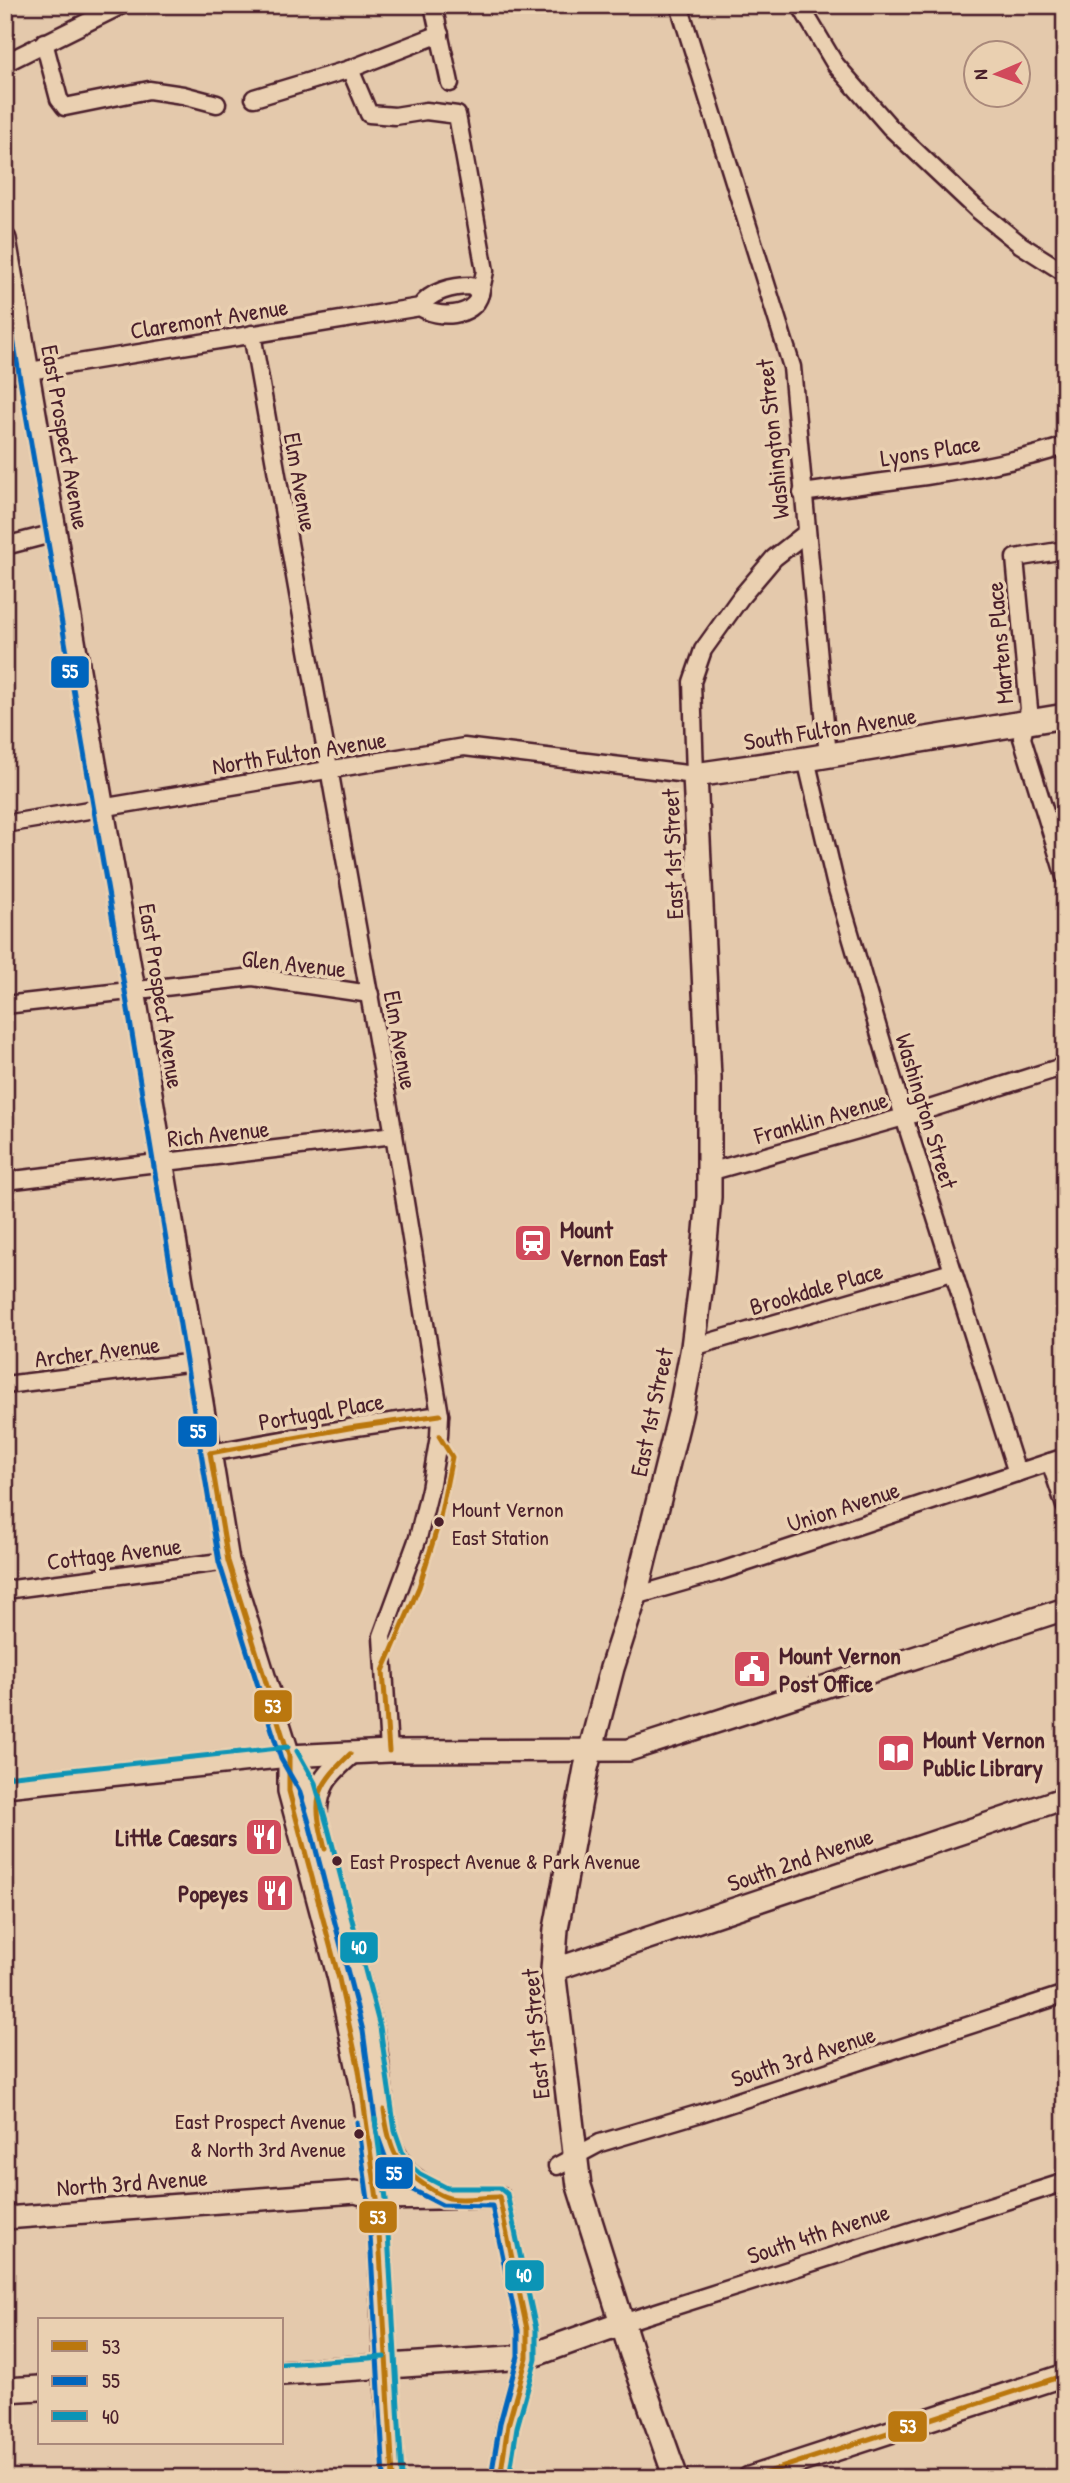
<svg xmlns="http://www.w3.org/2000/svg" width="1070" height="2483" font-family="'Patrick Hand',sans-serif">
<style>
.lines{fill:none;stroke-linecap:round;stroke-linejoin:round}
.minor-casing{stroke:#4a1f2b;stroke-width:21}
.tertiary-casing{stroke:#4a1f2b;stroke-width:26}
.secondary-casing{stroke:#4a1f2b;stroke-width:28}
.minor{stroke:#ead0b1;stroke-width:16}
.tertiary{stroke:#ead0b1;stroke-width:21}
.secondary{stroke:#ead0b1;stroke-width:23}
.bus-1-casing{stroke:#ead0b1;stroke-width:10}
.bus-2-casing{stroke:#ead0b1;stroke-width:10}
.bus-3-casing{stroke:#ead0b1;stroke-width:10}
.bus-1{stroke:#ba770f;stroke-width:5}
.bus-2{stroke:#0065bd;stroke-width:5}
.bus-3{stroke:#0b94b6;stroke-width:5}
.bus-dot{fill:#4a1f2b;stroke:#ead0b1;stroke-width:2.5}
.labels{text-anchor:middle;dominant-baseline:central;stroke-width:7;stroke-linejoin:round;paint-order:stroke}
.bus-label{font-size:22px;fill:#4a1f2b;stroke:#ead0b1;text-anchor:start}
.street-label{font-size:24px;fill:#4a1f2b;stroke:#ead0b1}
.poi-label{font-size:24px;font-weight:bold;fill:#4a1f2b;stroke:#ead0b1;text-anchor:start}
.line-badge{stroke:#ead0b1;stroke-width:2.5}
.badge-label{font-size:19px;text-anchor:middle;font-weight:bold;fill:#fff}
</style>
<rect width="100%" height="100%" fill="#e4c9ac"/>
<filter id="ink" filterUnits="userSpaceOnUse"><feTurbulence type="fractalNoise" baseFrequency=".0143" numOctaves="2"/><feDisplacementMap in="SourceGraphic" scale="14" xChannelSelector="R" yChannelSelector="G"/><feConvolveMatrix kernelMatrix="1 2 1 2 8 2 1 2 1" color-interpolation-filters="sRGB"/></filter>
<g filter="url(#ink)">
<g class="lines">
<defs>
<g id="minor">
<path d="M433 5 450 83"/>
<path d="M679 5 792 367 828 756"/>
<path d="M800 5 835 64 890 127 978 210 1021 245 1065 273"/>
<path d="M44 42 59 99 65 107 149 90 183 95 217 104"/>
<path d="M5 63 122 5"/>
<path d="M350 69 369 114 395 116 426 111 457 115 485 271 480 294"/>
<path d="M254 98 350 69 440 34"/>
<path d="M252 334 394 1135 440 1415 439 1436 430 1489 418 1538 382 1636 389 1751"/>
<path d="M5 375 420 307C437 319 474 318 480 294L471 286C453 286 431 291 420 307"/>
<path d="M802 493C888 480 982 473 1065 446"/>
<path d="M5 546 55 533"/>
<path d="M1065 550 1015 558 1029 709 1022 738 1065 877"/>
<path d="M806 759 835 882 904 1117 1017 1473"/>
<path d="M5 824 464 747 695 775 692 682 703 650 741 597 774 558 806 533"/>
<path d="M5 1005 253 977 370 994"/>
<path d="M709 1172 904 1117 1065 1066"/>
<path d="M5 1181 394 1135"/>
<path d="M693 1347 952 1272"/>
<path d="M5 1385 195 1362"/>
<path d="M210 1453 349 1428 440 1415"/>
<path d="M1050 1462 1065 1506"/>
<path d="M5 1590 228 1561"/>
<path d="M635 1596 715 1573 1065 1457"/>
<path d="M557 2166 600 2143 701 2113 1065 1994"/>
<path d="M622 2323 1065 2182"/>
</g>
<g id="tertiary">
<path d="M5 239 134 990 228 1561 289 1756 307 1786 316 1817 372 2029 377 2058 386 2133 377 2199"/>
<path d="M289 1758V1791L339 1979 365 2103 377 2199 385 2366 393 2478"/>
<path d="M5 1786 289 1756 389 1751 629 1750 1065 1609"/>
<path d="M316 1813C318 1782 328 1774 350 1754"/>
<path d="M553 1970 1065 1798"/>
<path d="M387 2136C402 2174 408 2178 443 2196"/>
<path d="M5 2218 356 2192 377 2199 499 2197 527 2329V2357L508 2425 500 2478"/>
<path d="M749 2478 1065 2375"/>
</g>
<g id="secondary">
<path d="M282 2373 527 2357 622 2323"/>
<path d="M5 2390 40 2388"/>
<path d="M676 2478 632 2354 579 2186 553 1970 556 1929 586 1768 612 1668 635 1596 680 1414 693 1347 702 1276 709 1197V1078L695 775 806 759 1065 716"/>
</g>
</defs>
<use href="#minor" class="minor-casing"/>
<use href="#tertiary" class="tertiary-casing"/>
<use href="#secondary" class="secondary-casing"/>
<use href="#minor" class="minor"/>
<use href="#tertiary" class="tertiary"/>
<use href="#secondary" class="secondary"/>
<defs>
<g id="bus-1">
<path d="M210 1453 228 1561 289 1756V1791L339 1979 359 2070 377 2199 393 2478"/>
<path d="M210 1453 349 1428 440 1415"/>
<path d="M389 1751 383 1671 419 1587 439 1522 452 1457 439 1436"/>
<path d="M325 1849C313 1800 313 1790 350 1754"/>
<path d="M384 2110C389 2148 396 2167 429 2188 435 2192 441 2196 449 2198 465 2201 482 2197 499 2197"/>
<path d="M499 2197 527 2329V2357L508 2425 500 2478"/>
<path d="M750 2478 1065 2375"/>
</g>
<g id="bus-2">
<path d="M5 292 125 991 219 1562 281 1759 299 1790 308 1819 363 2031 377 2134 387 2162 396 2176 409 2188 442 2205 492 2206 518 2330V2356L500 2423 491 2477"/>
<path d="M357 2122 368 2200 384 2478"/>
</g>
<g id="bus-3">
<path d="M297 1751 315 1783 328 1828 380 2027 395 2131 403 2154 410 2165 420 2174 447 2188H500L507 2194 536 2329V2359L517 2427 509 2478"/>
<path d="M5 1777 288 1747"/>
<path d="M375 2119 386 2199 402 2477"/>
<path d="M282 2364 384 2357"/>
</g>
</defs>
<use href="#bus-1" class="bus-1-casing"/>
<use href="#bus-2" class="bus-2-casing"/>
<use href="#bus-3" class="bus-3-casing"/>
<use href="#bus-1" class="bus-1"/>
<use href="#bus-2" class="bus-2"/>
<use href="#bus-3" class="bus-3"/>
</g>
</g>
<defs>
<symbol id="station-square" viewBox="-11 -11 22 22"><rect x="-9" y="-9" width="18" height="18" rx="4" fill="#d1495b" stroke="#ead0b1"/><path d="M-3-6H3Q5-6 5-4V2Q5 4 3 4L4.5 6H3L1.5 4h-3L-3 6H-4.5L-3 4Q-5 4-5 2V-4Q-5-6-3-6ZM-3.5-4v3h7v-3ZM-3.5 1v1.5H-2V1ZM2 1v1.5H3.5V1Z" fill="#fff"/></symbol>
<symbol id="civic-square" viewBox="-11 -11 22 22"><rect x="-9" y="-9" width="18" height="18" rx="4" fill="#d1495b" stroke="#ead0b1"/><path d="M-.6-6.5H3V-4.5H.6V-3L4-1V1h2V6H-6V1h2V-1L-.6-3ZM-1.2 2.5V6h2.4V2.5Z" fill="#fff"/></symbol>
<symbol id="library-square" viewBox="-11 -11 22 22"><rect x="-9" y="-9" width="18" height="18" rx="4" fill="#d1495b" stroke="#ead0b1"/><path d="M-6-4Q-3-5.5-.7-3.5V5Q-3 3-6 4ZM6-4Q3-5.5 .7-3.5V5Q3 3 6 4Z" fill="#fff"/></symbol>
<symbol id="restaurant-square" viewBox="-11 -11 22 22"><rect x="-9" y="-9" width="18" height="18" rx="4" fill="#d1495b" stroke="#ead0b1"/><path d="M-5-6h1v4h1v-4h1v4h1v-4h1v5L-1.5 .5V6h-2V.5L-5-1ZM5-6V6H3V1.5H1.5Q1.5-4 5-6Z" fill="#fff"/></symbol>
</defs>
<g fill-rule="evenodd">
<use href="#station-square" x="511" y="1221" width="44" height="44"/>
<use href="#civic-square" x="730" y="1647" width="44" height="44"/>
<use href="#library-square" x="874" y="1731" width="44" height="44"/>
<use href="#restaurant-square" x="242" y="1815" width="44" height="44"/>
<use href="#restaurant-square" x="253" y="1871" width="44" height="44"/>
</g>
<g class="bus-dot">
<circle cx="439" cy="1522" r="6"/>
<circle cx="337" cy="1861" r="6"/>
<circle cx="359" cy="2134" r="6"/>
</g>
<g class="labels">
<g class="bus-label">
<text x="452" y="1509">Mount Vernon<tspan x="452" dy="28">East Station</tspan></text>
<text x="350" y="1861">East Prospect Avenue &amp; Park Avenue</text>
<text x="346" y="2121" text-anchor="end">East Prospect Avenue<tspan x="346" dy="28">&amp; North 3rd Avenue</tspan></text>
</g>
<g class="street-label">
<text transform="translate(209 318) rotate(-9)">Claremont Avenue</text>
<text transform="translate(66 437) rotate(80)">East Prospect Avenue</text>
<text transform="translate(772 439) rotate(-96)">Washington Street</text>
<text transform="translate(930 450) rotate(-9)">Lyons Place</text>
<text transform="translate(301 482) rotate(80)">Elm Avenue</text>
<text transform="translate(999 643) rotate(-95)">Martens Place</text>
<text transform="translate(830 728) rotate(-9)">South Fulton Avenue</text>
<text transform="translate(299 752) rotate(-9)">North Fulton Avenue</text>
<text transform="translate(672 854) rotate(-92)">East 1st Street</text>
<text transform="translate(294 963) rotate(6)">Glen Avenue</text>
<text transform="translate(162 996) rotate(81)">East Prospect Avenue</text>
<text transform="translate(401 1040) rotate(80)">Elm Avenue</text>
<text transform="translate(927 1111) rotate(73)">Washington Street</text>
<text transform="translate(821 1117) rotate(-16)">Franklin Avenue</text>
<text transform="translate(218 1133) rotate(-6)">Rich Avenue</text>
<text transform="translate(816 1288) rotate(-16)">Brookdale Place</text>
<text transform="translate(97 1351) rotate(-7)">Archer Avenue</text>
<text transform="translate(321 1411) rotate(-10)">Portugal Place</text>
<text transform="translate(651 1412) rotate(-78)">East 1st Street</text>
<text transform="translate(843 1506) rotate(-18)">Union Avenue</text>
<text transform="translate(114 1553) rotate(-7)">Cottage Avenue</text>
<text transform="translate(800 1859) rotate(-19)">South 2nd Avenue</text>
<text transform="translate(535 2034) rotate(-95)">East 1st Street</text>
<text transform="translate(803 2056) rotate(-18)">South 3rd Avenue</text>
<text transform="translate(132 2182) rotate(-4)">North 3rd Avenue</text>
<text transform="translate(818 2233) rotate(-18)">South 4th Avenue</text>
</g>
<g class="poi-label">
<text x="560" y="1229">Mount<tspan x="560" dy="28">Vernon East</tspan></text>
<text x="779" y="1655">Mount Vernon<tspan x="779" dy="28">Post Office</tspan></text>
<text x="923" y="1739">Mount Vernon<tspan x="923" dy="28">Public Library</tspan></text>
<text x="237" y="1837" text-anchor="end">Little Caesars</text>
<text x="248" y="1893" text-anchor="end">Popeyes</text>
</g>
</g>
<g class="line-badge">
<rect x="50" y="655" width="40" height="34" rx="7" fill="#0065bd"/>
<rect x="177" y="1415" width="41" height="33" rx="7" fill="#0065bd"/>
<rect x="253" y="1689" width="40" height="34" rx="7" fill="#ba770f"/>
<rect x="339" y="1931" width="40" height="33" rx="7" fill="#0b94b6"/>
<rect x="374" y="2156" width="40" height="34" rx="7" fill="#0065bd"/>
<rect x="358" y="2200" width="40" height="34" rx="7" fill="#ba770f"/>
<rect x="504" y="2259" width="41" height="33" rx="7" fill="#0b94b6"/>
<rect x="887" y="2410" width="41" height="33" rx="7" fill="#ba770f"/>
</g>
<g class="badge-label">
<text x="70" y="678">55</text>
<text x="198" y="1438">55</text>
<text x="273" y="1713">53</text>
<text x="359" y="1954">40</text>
<text x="394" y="2180">55</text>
<text x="378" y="2224">53</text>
<text x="524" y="2282">40</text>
<text x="908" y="2433">53</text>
</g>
<rect width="1070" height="2483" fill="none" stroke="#ead0b1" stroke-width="28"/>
<rect x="14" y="14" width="1042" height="2455" fill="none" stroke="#4a1f2b" stroke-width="2.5" filter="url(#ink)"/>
<rect x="38" y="2318" width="245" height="126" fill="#ead0b1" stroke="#aa897b" stroke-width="2"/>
<rect x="52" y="2341" width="35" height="10" fill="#ba770f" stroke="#aa897b" stroke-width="2"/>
<text x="102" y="2354" font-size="21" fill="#4a1f2b">53</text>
<rect x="52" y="2376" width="35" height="10" fill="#0065bd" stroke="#aa897b" stroke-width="2"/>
<text x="102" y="2388" font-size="21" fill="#4a1f2b">55</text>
<rect x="52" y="2411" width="35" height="10" fill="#0b94b6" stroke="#aa897b" stroke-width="2"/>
<text x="102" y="2424" font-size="21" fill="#4a1f2b">40</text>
<g transform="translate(997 74) rotate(268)"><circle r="33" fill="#ead0b1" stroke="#aa897b" stroke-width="2"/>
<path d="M0-5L12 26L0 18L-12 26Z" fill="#d1495b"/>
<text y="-10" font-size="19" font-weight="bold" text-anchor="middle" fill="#4a1f2b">N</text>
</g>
</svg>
